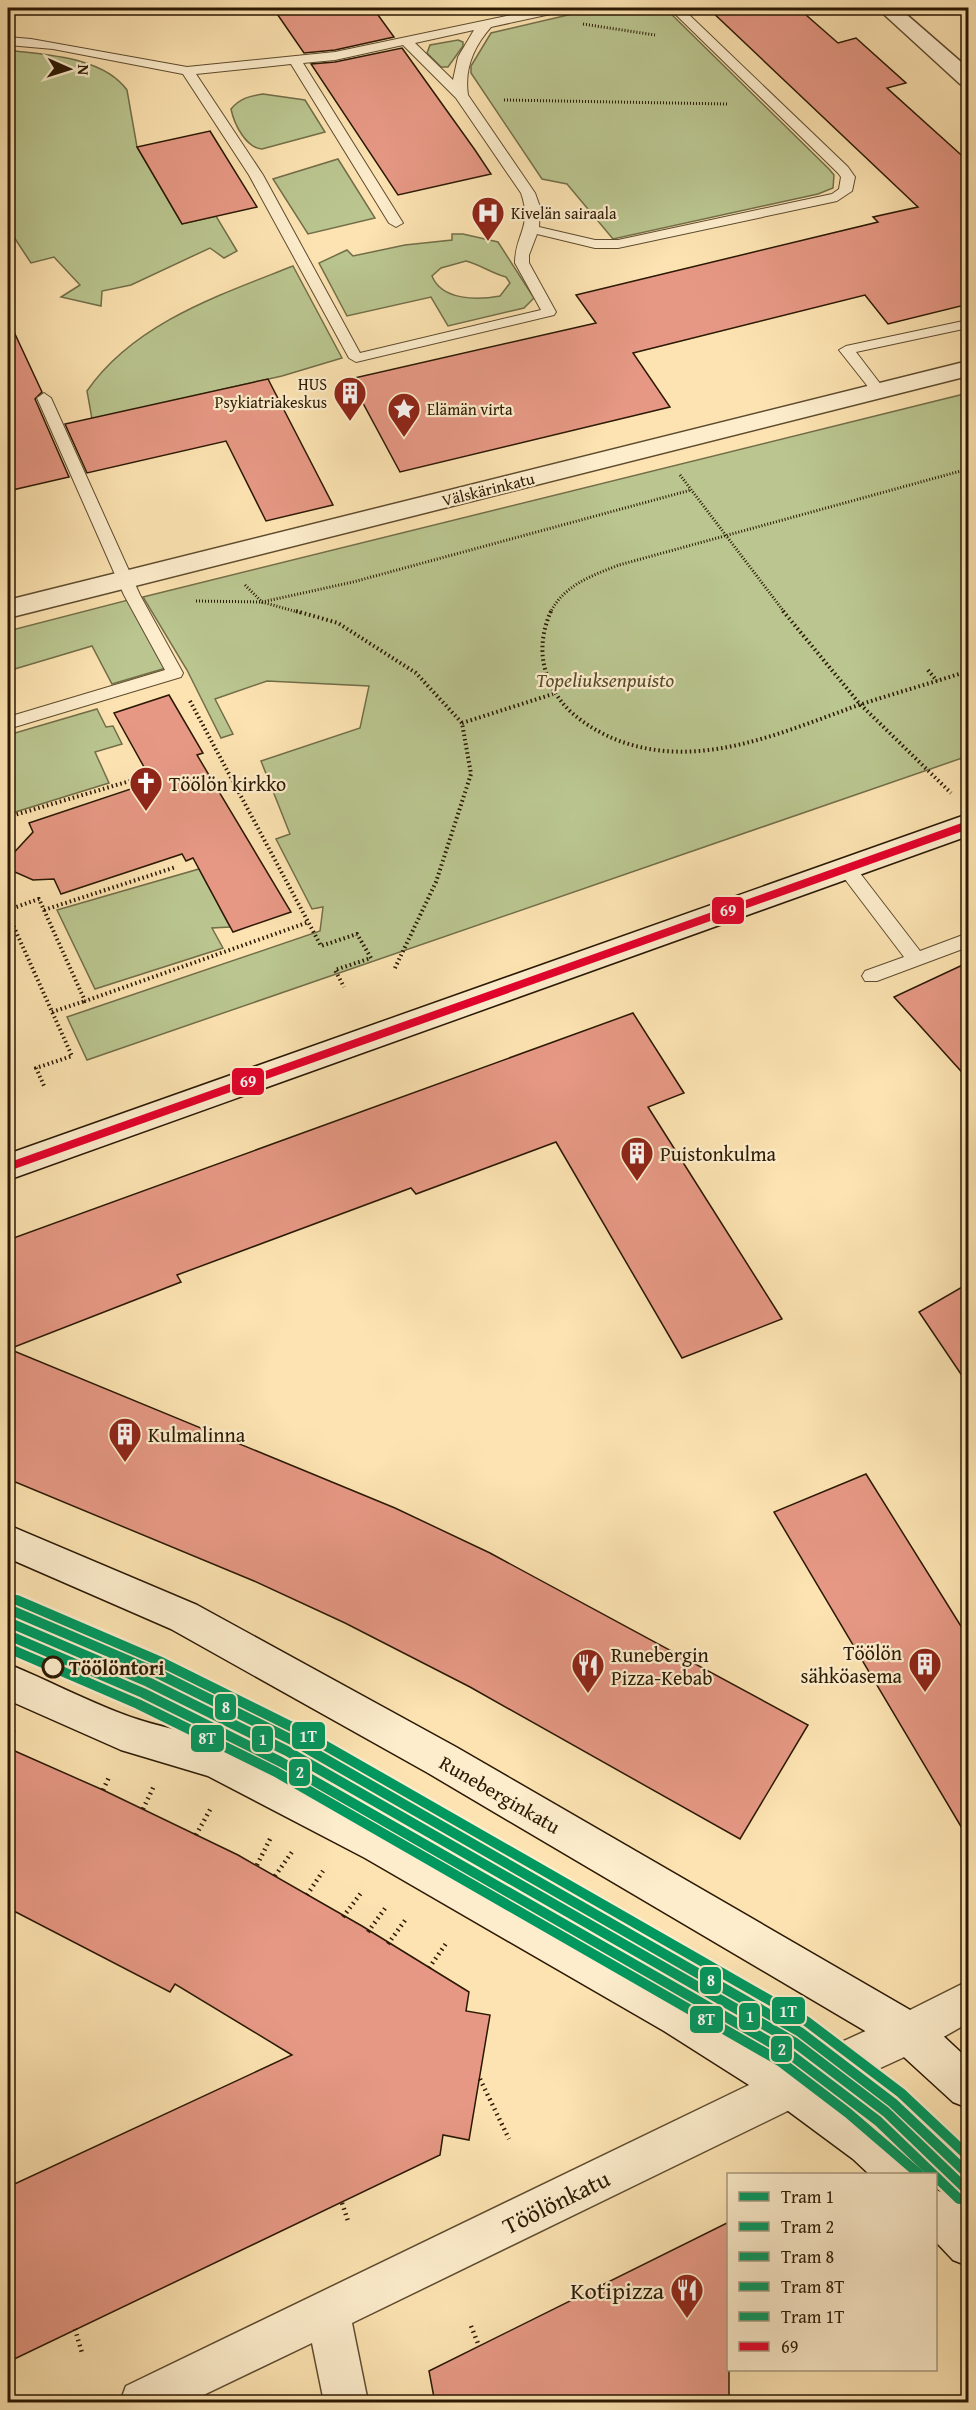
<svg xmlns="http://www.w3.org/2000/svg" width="976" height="2410" font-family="'Gentium Book Plus',serif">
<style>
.green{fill:#bac58f;stroke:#726e49;stroke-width:1.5;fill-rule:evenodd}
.building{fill:#e69884;stroke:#2a1803;stroke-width:1.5}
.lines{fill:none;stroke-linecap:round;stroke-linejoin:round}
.service-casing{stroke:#5e4b2e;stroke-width:2}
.minor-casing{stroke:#5e4b2e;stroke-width:3}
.secondary-casing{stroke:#2a1803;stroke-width:3}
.path-far2{stroke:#2a1803;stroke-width:3;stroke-dasharray:1 2;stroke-linecap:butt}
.path-far1{stroke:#2a1803;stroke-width:4;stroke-dasharray:1.5 3;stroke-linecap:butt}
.path{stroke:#2a1803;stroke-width:4.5;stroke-dasharray:1.5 4;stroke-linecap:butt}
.service{fill:#fdedcc;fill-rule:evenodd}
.minor{fill:#fdedcc;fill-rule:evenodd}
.secondary{fill:#fdedcc;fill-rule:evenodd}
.bus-1-casing{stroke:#fdedcc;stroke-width:13}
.bus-1{stroke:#e4002b;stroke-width:8}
.tram-1-casing{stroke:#fdedcc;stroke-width:15}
.tram-2-casing{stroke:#fdedcc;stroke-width:15}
.tram-3-casing{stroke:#fdedcc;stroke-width:15}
.tram-4-casing{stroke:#fdedcc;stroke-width:15}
.tram-5-casing{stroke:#fdedcc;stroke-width:15}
.tram-1{stroke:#00985f;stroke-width:10}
.tram-2{stroke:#00985f;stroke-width:10}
.tram-3{stroke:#00985f;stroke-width:10}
.tram-4{stroke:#00985f;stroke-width:10}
.tram-5{stroke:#00985f;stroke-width:10}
.stop-dot{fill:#fdedcc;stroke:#2a1803;stroke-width:3}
.labels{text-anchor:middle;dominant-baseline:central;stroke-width:4.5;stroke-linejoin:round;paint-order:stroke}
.far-poi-label{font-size:16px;fill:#2a1803;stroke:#fdedcc;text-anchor:start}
.far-street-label{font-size:16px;fill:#2a1803;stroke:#fdedcc}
.park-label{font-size:20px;font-style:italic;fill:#554c2d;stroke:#fdedcc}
.poi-label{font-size:20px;fill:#2a1803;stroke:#fdedcc;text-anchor:start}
.stop-label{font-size:20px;font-weight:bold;fill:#2a1803;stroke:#fdedcc;text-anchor:start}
.street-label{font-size:20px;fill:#2a1803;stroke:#fdedcc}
.near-street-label{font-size:24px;fill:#2a1803;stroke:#fdedcc}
.near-poi-label{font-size:24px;fill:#2a1803;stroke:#fdedcc;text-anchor:end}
.line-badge{stroke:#fdedcc;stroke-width:2}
.badge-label{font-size:16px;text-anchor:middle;font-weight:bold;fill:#fff}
</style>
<rect width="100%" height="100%" fill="#fce3b1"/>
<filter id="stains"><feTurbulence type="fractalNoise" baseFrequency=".00333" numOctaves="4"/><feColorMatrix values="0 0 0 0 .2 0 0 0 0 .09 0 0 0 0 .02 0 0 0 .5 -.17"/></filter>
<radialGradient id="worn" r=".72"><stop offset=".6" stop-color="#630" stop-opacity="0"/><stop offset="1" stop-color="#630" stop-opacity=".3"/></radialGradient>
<g class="green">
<path d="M598 8H665L829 169 834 175 833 188 818 194 613 239 567 184 542 179 471 73V66L491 33Z"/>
<path d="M458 40 463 42V46L448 67H441L427 53 430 45Z"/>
<path d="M15 51C50 55 104 58 127 90L137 147 182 224 216 216 237 251 224 258 210 248 131 285 102 291 101 306 61 297 80 285 54 257 31 263 8 228V56Z"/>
<path d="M263 94 305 100 325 132 262 149C246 148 234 124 231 109 240 98 250 96 263 94Z"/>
<path d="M338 159 375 218 308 234 273 179Z"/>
<path d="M452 234H463L498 242 534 298 524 308 448 326 431 297 347 316 319 263 347 250 353 256 405 245 452 240ZM466 261C481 265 491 273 506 277L510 283 500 296C478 300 442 301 432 276L441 268Z"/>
<path d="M293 266 342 358 282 376 92 419 87 391C134 323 220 295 293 266Z"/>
<path d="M968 393V756L87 1060 67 1017 320 931 323 907 312 909 276 839 290 834 261 761 360 728 369 686 267 681 215 699 233 734 221 738 187 670 143 597Z"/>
<path d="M128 600 166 668 112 684 92 646 8 671V631Z"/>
<path d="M97 709 106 727 113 726 122 744 95 752 109 783 12 813 8 804V735Z"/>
<path d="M199 869 230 927 212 928 223 948 95 989 57 910Z"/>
</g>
<g class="building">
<path d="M273 8H373L394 37 335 50 304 53Z"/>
<path d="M708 8H798L838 43 856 38 906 83 887 88 969 162V304L888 324 865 295 633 353 670 407 400 472 350 379 596 323 576 295 878 222 873 217 918 207Z"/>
<path d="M402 48 475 150 491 174 398 195 311 64 335 62Z"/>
<path d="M210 131 257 207 182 224 137 147Z"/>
<path d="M8 319 42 392 35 399 69 477 8 491Z"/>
<path d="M268 379 333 505 266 521 226 441 87 473 65 424Z"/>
<path d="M169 695 203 753 197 755 291 912 233 932 193 858 186 861 182 854 61 894 54 879 33 880 8 869V859L33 832 29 823 146 784 142 779 149 776 114 713Z"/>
<path d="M969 962V1080L894 997Z"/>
<path d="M633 1013 684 1093 648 1107 782 1319 682 1358 556 1142 416 1194 411 1188 177 1275 181 1282 9 1349 395 1508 490 1553 808 1725 740 1839 470 1687 345 1623 254 1581 8 1479V1240Z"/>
<path d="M969 1283V1386L919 1312Z"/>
<path d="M866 1474 969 1639V1840L774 1512Z"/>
<path d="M8 1748 103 1790 238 1855 362 1926 469 1992 466 2011 490 2015 469 2140 443 2135 440 2155 8 2362V2187L292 2055 175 1984 170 1992 8 1908Z"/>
<path d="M729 2222V2403H435L429 2371Z"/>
</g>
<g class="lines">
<defs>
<g id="service">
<path d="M545 8H566L560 12 491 27C474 46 464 69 468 95L535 193 540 207 539 227 595 240H618L832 194 839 189 841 177 838 173 669 8H682L848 167 855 177 852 191 837 201 618 248H595L537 234 529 255V263L556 312 554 315 356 362 349 358 249 175 183 74 53 49 8 45V37L31 39 187 67 335 52ZM474 30 458 57 453 80 415 43ZM403 45 456 98 521 193C533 227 515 234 515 263L541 310 360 353 263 175 196 74 291 64 389 223 396 227 403 223 303 63 335 60Z"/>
<path d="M968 320V328L856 352 885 390 878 395 873 393 839 350 846 346Z"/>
<path d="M44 393 51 398 140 595 183 673 181 677 8 729V717L165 670 124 595 37 398Z"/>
<path d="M847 863 853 864 920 951 968 933V947L877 981H865L862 976 865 971 904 957 841 874 838 869 841 864Z"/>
</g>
<g id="minor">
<path d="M877 8H899L968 68V85L960 84Z"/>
<path d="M968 361V376L8 618V600Z"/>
<path d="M968 1981V2023L924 2048 806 2102 352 2323 368 2402H324L312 2343 189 2402H120L126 2386 776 2072 894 2018Z"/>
</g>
<g id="secondary">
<path d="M968 814V836L8 1180V1154Z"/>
<path d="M8 1525 197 1605 456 1747 924 2018 968 2059V2108L953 2102 894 2048 428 1773 171 1629 8 1558Z"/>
<path d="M8 1664C47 1680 85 1700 125 1715 159 1728 197 1732 231 1748 353 1805 468 1874 584 1940 650 1978 900 2113 920 2174H869L853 2159 776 2102 664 2031 365 1858 208 1776 121 1750 8 1700Z"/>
<path d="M936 2190 951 2196 968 2214V2266L953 2260 936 2242Z"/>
</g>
</defs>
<use href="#service" class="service-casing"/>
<use href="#minor" class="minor-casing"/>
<use href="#secondary" class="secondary-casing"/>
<g class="path-far2">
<path d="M583 24 655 35"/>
<path d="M504 100 727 104"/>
<path d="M680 475 785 613"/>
<path d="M245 585 262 602 301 613"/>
<path d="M196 601 262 602 353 582 691 490"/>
<path d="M550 613C564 585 591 576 619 565L968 469"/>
</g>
<g class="path-far1">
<path d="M296 611 338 623 416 673 462 723 471 774 436 882 394 970"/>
<path d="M551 611C537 643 540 673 561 701 573 717 594 730 612 738 696 773 779 733 859 705 895 693 932 683 968 671"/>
<path d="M783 611 859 703 951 793"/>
<path d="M928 670 937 681"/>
<path d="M190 701 321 946 357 934 371 958 335 970 344 987"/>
<path d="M462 723 553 694"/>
<path d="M8 817 130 781"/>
<path d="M8 910 39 899 85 1001 309 922"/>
<path d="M44 910 176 867"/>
<path d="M8 914 72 1056 36 1068 45 1088"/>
<path d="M52 1012 85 1001"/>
</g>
<g class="path">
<path d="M8 1740 14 1730"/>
<path d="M103 1790 110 1775"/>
<path d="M143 1809 154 1786"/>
<path d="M196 1835 211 1808"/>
<path d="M257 1865 270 1839"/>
<path d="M275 1876 292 1852"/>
<path d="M307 1895 323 1871"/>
<path d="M343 1917 361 1893"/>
<path d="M368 1932 386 1907"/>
<path d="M388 1944 406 1919"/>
<path d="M429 1968 447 1942"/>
<path d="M480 2079 509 2139"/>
<path d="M342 2203 348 2221"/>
<path d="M471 2326 479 2346"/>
<path d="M75 2329 82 2353"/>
</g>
<use href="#service" class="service"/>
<use href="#minor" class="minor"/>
<use href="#secondary" class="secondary"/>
<defs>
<path id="bus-1" d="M8 1167 968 825"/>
</defs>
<use href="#bus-1" class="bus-1-casing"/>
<use href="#bus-1" class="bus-1"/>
<defs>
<path id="tram-1" d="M8 1622 148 1682 287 1751 794 2042 886 2112 968 2191"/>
<path id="tram-2" d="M8 1635 143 1693 281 1762 787 2052 878 2121 959 2199"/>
<path id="tram-3" d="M13 1611 153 1671 292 1740 800 2032 893 2103 968 2174"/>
<path id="tram-4" d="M8 1648 138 1704 276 1772 781 2062 848 2113 919 2174"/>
<path id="tram-5" d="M17 1600 159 1661 298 1730 806 2021 901 2093 968 2156"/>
</defs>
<use href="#tram-1" class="tram-1-casing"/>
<use href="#tram-2" class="tram-2-casing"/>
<use href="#tram-3" class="tram-3-casing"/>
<use href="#tram-4" class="tram-4-casing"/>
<use href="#tram-5" class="tram-5-casing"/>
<use href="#tram-1" class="tram-1"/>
<use href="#tram-2" class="tram-2"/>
<use href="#tram-3" class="tram-3"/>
<use href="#tram-4" class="tram-4"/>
<use href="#tram-5" class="tram-5"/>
</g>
<defs>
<symbol id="hospital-pin" viewBox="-11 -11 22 30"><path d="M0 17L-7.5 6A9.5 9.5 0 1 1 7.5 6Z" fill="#8f2418" stroke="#fdedcc"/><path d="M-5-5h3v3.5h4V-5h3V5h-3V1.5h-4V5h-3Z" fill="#fff"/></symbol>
<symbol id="building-pin" viewBox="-11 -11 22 30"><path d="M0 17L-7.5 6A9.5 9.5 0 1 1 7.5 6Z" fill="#8f2418" stroke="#fdedcc"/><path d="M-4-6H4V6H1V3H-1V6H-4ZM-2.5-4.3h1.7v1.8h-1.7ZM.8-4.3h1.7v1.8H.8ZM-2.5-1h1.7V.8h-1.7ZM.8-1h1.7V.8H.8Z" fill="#fff"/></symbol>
<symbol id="sight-pin" viewBox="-11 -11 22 30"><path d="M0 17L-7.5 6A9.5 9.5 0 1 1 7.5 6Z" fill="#8f2418" stroke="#fdedcc"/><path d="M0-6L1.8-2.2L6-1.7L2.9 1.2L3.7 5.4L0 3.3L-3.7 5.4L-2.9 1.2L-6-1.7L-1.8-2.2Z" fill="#fff"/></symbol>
<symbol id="church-pin" viewBox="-11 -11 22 30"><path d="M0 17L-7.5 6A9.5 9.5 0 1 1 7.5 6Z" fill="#8f2418" stroke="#fdedcc"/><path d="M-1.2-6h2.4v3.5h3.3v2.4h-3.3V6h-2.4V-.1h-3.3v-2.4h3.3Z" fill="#fff"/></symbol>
<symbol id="restaurant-pin" viewBox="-11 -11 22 30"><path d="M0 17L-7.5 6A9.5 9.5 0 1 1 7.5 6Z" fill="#8f2418" stroke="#fdedcc"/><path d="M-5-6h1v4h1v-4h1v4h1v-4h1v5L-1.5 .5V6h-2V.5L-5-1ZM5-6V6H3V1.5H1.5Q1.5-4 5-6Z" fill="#fff"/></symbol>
</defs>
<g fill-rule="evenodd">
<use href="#hospital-pin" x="469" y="194" width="38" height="52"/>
<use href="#building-pin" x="331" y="374" width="38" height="52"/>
<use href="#sight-pin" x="385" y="390" width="38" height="52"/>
<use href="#church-pin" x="127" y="764" width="38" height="52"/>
<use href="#building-pin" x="618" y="1134" width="38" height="52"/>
<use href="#building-pin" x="106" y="1415" width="38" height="52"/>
<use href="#building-pin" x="906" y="1645" width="38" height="52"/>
<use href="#restaurant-pin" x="569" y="1646" width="38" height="52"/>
<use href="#restaurant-pin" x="668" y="2271" width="38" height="52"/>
</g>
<circle class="stop-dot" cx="53" cy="1667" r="10"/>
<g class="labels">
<g class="far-poi-label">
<text x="511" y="213">Kivelän sairaala</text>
<text x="327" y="384" text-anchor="end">HUS<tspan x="327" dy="18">Psykiatriakeskus</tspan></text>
<text x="427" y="409">Elämän virta</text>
</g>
<g class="far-street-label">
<text transform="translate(488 489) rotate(-14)">Välskärinkatu</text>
</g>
<g class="park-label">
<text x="605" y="679">Topeliuksenpuisto</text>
</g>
<g class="poi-label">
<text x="169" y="783">Töölön kirkko</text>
<text x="660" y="1153">Puistonkulma</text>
<text x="148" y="1434">Kulmalinna</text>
<text x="902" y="1652" text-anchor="end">Töölön<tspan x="902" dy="23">sähköasema</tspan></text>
<text x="611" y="1654">Runebergin<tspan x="611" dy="23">Pizza-Kebab</tspan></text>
</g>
<g class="stop-label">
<text x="69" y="1667">Töölöntori</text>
</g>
<g class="street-label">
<text transform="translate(500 1794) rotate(30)">Runeberginkatu</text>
</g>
<g class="near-street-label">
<text transform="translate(556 2202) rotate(-26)">Töölönkatu</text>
</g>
<g class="near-poi-label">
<text x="664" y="2290">Kotipizza</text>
</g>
</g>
<g class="line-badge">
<rect x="711" y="896" width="34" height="29" rx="6" fill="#e4002b"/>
<rect x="231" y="1067" width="34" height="29" rx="6" fill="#e4002b"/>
<rect x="214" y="1693" width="23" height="28" rx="6" fill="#00985f"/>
<rect x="291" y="1721" width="35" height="29" rx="6" fill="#00985f"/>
<rect x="190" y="1724" width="35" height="29" rx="6" fill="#00985f"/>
<rect x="251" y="1725" width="23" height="28" rx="6" fill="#00985f"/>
<rect x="288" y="1758" width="23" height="29" rx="6" fill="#00985f"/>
<rect x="699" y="1966" width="23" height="29" rx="6" fill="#00985f"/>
<rect x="771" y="1996" width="35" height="29" rx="6" fill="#00985f"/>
<rect x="738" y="2002" width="23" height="29" rx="6" fill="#00985f"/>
<rect x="689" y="2005" width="35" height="29" rx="6" fill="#00985f"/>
<rect x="770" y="2035" width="23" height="28" rx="6" fill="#00985f"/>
</g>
<g class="badge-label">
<text x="728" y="916">69</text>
<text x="248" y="1087">69</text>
<text x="226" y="1713">8</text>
<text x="308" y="1742">1T</text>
<text x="207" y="1744">8T</text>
<text x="263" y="1745">1</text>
<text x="300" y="1778">2</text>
<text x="711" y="1986">8</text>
<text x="788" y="2017">1T</text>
<text x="750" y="2022">1</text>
<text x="706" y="2025">8T</text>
<text x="782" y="2055">2</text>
</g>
<rect width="976" height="2410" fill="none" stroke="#fce3b1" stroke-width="30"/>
<rect x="9" y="9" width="958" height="2392" fill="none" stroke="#2a1803" stroke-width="3"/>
<rect x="15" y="15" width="946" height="2380" fill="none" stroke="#2a1803" stroke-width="1.5"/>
<rect x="727" y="2173" width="210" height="198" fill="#fdedcc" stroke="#a9987c" stroke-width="1.5"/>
<rect x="739" y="2192" width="30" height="9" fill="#00985f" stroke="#a9987c" stroke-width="1.5"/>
<text x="781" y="2203" font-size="18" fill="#2a1803">Tram 1</text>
<rect x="739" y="2222" width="30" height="9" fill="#00985f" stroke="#a9987c" stroke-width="1.5"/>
<text x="781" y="2233" font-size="18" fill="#2a1803">Tram 2</text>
<rect x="739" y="2252" width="30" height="9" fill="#00985f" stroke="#a9987c" stroke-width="1.5"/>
<text x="781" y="2263" font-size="18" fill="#2a1803">Tram 8</text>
<rect x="739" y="2282" width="30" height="9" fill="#00985f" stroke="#a9987c" stroke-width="1.5"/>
<text x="781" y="2293" font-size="18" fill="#2a1803">Tram 8T</text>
<rect x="739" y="2312" width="30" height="9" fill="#00985f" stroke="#a9987c" stroke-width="1.5"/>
<text x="781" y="2323" font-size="18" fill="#2a1803">Tram 1T</text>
<rect x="739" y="2342" width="30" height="9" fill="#e4002b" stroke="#a9987c" stroke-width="1.5"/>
<text x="781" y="2353" font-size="18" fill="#2a1803">69</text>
<g transform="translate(69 69) rotate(93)" stroke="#fdedcc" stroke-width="4.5" paint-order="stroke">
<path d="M0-4.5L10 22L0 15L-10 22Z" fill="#2a1803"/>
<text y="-9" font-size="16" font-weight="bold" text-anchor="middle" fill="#2a1803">N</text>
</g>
<rect width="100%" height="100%" filter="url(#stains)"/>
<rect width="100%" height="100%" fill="url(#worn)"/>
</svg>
